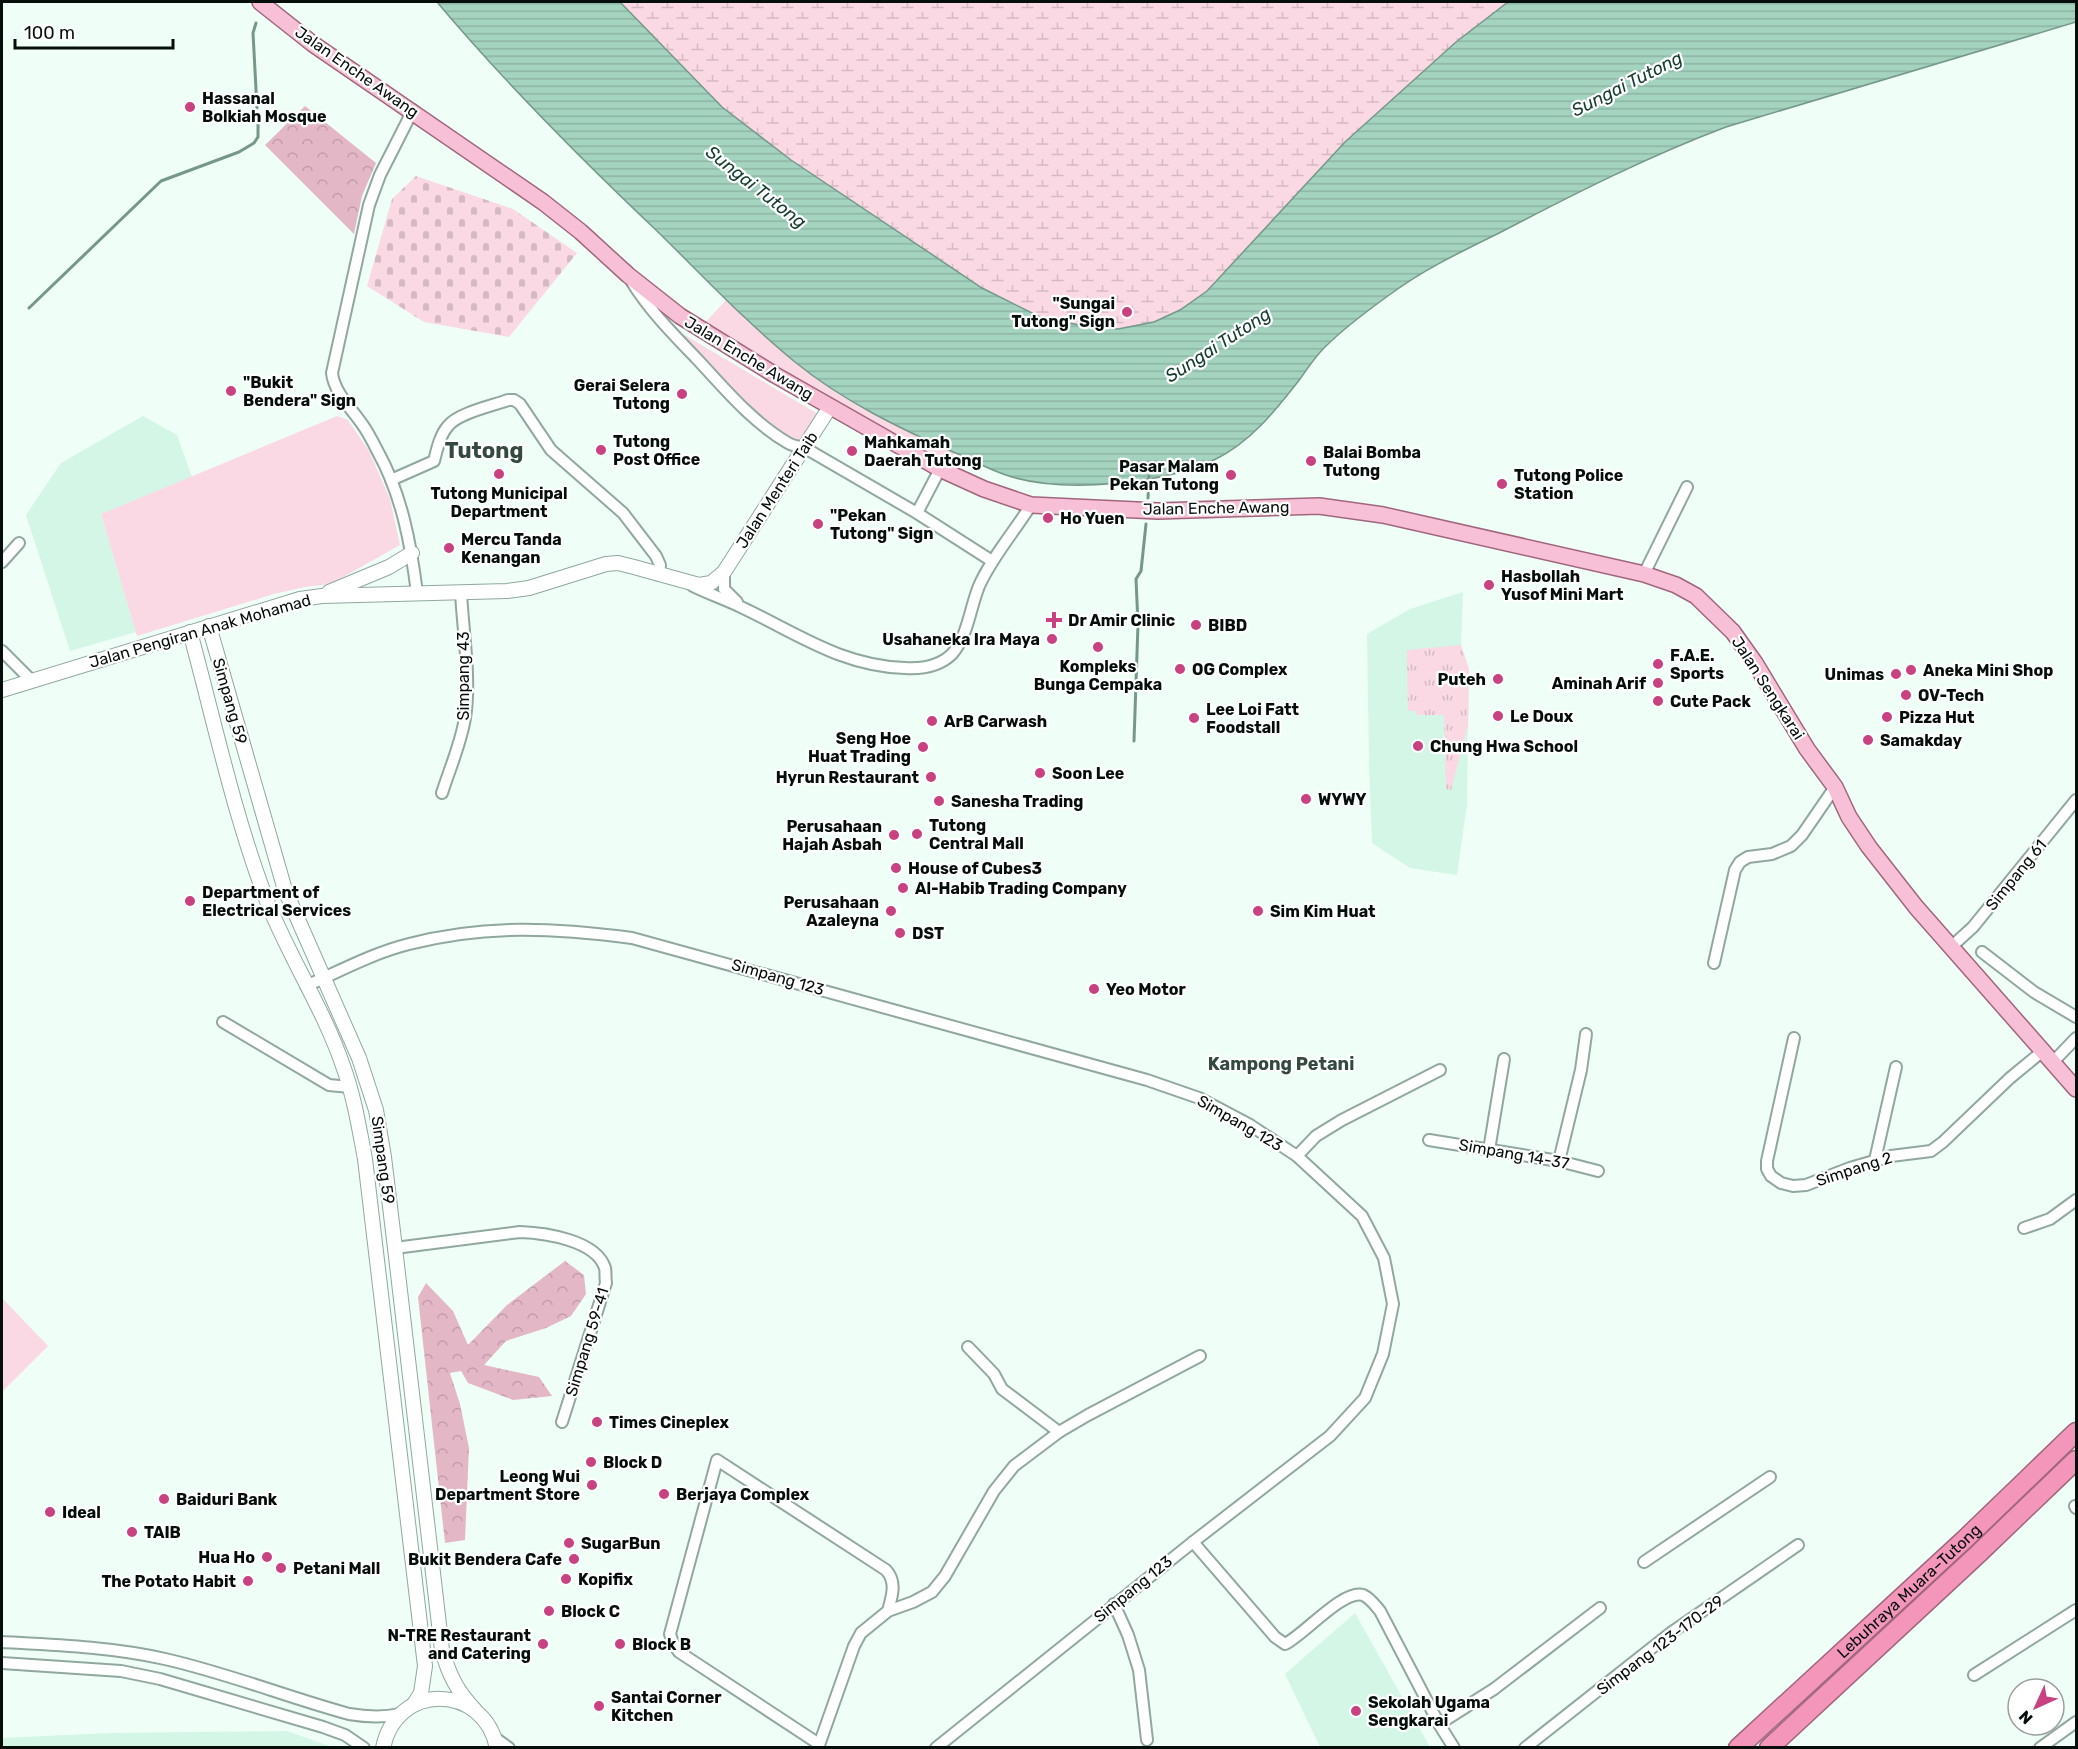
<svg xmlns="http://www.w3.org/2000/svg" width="2078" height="1749" font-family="Rubik,sans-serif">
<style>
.built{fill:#d4f6e7}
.grass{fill:url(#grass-tufts)}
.forest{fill:url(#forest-crowns)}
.wetland{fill:url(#wetland-marsh)}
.cemetery{fill:url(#cemetery-stones)}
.green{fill:#fad9e5}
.water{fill:url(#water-rules);stroke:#759889;stroke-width:1.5}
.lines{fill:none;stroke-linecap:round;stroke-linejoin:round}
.stream{stroke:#759889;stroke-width:3}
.street-casing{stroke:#90a89e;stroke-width:14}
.secondary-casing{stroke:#90a89e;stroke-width:16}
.primary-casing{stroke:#a0667d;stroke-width:18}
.highway-casing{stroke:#a0667d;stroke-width:21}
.street{stroke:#fff;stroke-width:10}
.secondary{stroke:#fff;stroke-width:14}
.primary{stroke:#f8c0d6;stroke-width:15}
.highway{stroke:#f396ba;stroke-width:18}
.poi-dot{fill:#c84181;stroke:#fff;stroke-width:2}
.labels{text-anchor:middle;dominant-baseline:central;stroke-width:4.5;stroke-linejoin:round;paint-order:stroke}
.street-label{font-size:16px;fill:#060e0b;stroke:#fff}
.poi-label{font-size:16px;font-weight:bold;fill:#060e0b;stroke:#fff;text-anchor:start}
.water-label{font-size:18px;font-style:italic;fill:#153d2f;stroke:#fff}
.neighbourhood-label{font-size:18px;font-weight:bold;fill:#344940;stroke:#fff}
.district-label{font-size:22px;font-weight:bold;fill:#344940;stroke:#fff}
</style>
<defs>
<pattern id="grass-tufts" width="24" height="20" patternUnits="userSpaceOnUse" patternTransform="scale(1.5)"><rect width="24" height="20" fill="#fad9e5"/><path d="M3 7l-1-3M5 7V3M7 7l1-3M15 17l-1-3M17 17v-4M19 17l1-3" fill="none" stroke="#d5b9c3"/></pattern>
<pattern id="forest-crowns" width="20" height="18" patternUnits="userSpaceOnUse" patternTransform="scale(1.5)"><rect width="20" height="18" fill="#e4b7c7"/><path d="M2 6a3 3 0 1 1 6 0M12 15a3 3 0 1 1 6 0" fill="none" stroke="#c29caa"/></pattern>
<pattern id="wetland-marsh" width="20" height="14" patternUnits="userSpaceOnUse" patternTransform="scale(1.5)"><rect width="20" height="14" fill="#fad9e5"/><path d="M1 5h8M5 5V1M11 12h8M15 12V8" fill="none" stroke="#d5b9c3"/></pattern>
<pattern id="cemetery-stones" width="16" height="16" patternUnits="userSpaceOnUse" patternTransform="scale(1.5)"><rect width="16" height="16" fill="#fad9e5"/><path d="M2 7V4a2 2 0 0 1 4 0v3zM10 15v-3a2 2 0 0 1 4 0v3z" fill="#d5b9c3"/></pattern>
<pattern id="water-rules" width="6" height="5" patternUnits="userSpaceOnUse" patternTransform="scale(1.5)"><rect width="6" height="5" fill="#a4d3bf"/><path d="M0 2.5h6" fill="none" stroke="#8cb4a3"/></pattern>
</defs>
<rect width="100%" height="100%" fill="#effef7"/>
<g class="built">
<path d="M143 416 177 435 192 477 101 514 136 632 70 651 26 515 61 463Z"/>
<path d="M1463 592 1461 645 1469 669 1467 804 1457 875 1410 868 1372 843 1369 766 1367 634 1410 609Z"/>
<path d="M1355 1613 1430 1747H1320L1285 1674Z"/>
<path d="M287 1731 332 1747H2V1738L112 1733Z"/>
</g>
<path class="grass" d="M1461 645 1469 669 1468 726 1451 790 1446 789 1444 715H1416V711H1408L1407 650Z"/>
<g class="forest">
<path d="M305 106 376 163 362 196 354 234 265 145Z"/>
<path d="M565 1261 584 1275 586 1294 571 1316 546 1328 506 1341 484 1365 539 1377 552 1396 513 1400 468 1383 461 1371 450 1373 460 1404 469 1448 465 1540 445 1543 418 1297 426 1283 453 1311 468 1345 507 1305Z"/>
</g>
<path class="wetland" d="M620 2H1508L1456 42 1345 142 1207 291 1180 310 1154 322 1118 329 1085 326 1042 318 982 288 791 160 722 107Z"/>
<path class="cemetery" d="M416 176 513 209 577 253 509 337 424 322 367 286 392 199Z"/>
<g class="green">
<path d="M727 299C763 335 801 369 843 397 878 419 917 436 955 452L946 468 703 325Z"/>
<path d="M678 331 823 417 802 448 760 420Z"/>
<path d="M337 416 348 420 369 451 390 499 400 545 331 584 305 587 274 594 137 636 101 514Z"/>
<path d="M2 1298 48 1346 2 1392Z"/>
</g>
<path class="water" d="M437 2H620L722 107 791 160 982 288 1042 318 1085 326 1118 329 1154 322 1180 310 1207 291 1345 142 1456 42 1508 2H2076V22L1726 127C1649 156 1576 193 1503 231 1465 250 1426 268 1392 293 1371 308 1342 330 1324 348 1315 357 1307 369 1300 379 1276 410 1250 443 1214 460 1162 484 1067 493 1012 477 991 471 973 460 953 452 897 427 843 401 795 362 746 322 702 275 657 231 580 158 505 83 437 2Z"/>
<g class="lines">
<g class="stream">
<path d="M256 23 253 33 257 108"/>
<path d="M29 308 161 181 239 152 254 143 258 137V122"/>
<path d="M1148 498 1149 476"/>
<path d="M1134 741 1138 624 1136 579 1141 571 1146 524"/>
</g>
<defs>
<g id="street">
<path d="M413 110 380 175 369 205 332 373C334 392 351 408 362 424 368 432 373 442 378 452 402 495 411 545 417 593"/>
<path d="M632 282C650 311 674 335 697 359 725 389 752 422 788 443 793 446 800 447 805 448L917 513 992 561"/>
<path d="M391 480 434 461C437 449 440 435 448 426 458 413 492 406 508 400H514L520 404 551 450 623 513 656 556 660 565 659 575"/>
<path d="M917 513 940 469"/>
<path d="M2 562 19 543"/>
<path d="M724 572V589L737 602"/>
<path d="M1644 574 1687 487"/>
<path d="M693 586C709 594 727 600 743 608 798 634 842 666 905 668 922 669 939 667 952 654 968 636 970 608 979 586 992 557 1014 532 1031 505"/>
<path d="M2 651 32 681"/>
<path d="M442 793C450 768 461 743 465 718 471 680 463 631 461 593"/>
<path d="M1951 947 1973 927 2076 800"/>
<path d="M1982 952 2034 992 2076 1017"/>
<path d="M1714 963 1735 870 1740 862 1748 857 1772 854 1791 846 1802 835 1835 787"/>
<path d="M306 986C340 971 373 953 409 944 486 924 555 928 632 938L1147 1080 1199 1098 1250 1125 1297 1156 1362 1216 1384 1258 1393 1304 1383 1354 1365 1398 1330 1436 1193 1542 936 1748"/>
<path d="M223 1022 329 1085 350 1087"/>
<path d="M1794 1038 1767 1161V1169L1771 1176 1781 1183 1793 1186 1806 1185 1850 1168 1891 1156 1931 1151 1943 1142 2010 1078 2044 1050"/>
<path d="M2053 1062 2076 1038"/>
<path d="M1429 1140 1559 1161 1598 1171"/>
<path d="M1489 1150 1504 1059"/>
<path d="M1297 1156 1316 1136 1342 1120 1440 1070"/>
<path d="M1875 1160 1896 1067"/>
<path d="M1559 1161 1581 1070 1586 1034"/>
<path d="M2024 1228 2050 1219 2076 1200"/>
<path d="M395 1248 520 1232C545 1233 596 1240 605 1268 606 1272 605 1278 606 1283L562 1422"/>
<path d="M968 1347 994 1374 1002 1389 1059 1432"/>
<path d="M2075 1506 2076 1508"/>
<path d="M1193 1542 1275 1637 1285 1644C1304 1635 1343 1589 1363 1595 1370 1598 1375 1605 1380 1611L1439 1724 1454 1748"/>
<path d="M1644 1562 1770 1477"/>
<path d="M1114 1604 1128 1635 1139 1670 1147 1740"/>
<path d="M2 1642C56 1645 111 1647 165 1659 227 1673 287 1697 349 1714 367 1717 382 1718 400 1714"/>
<path d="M2 1663 121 1671 160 1679 323 1727 345 1735 364 1748"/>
<path d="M1974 1675 2076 1610"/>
<path d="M1439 1724 1494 1689 1600 1608"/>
<path d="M495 1738 509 1748"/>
<path d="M819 1744 679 1652 673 1643 670 1634 717 1460 886 1570C897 1582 892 1596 888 1611"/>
<path d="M818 1748 854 1646 861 1633 888 1611 913 1602 932 1592 945 1576 994 1491 1014 1466 1059 1432 1088 1415 1200 1356"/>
<path d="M1525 1748 1672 1632 1798 1545"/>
<path d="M2040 1748 2076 1722"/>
</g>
<g id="secondary">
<path d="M329 592 389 567 412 553"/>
<path d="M209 626 285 890 359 1058 376 1110 384 1157 395 1248 442 1650C449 1675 457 1691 475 1710"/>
<path d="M190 632C214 720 233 811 265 896 287 954 323 1007 343 1066 354 1096 359 1127 365 1159L425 1666 421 1693 414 1704"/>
<path d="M2 690 300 599 322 596 507 591 529 588 606 564 618 563 634 567 699 585 711 583 724 572 830 407"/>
<path d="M383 1748C396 1682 484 1683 497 1748"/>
</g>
<path id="primary" d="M260 2 313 44 543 202 581 232 628 275 680 316 775 375 940 469 984 489 1031 505 1158 511 1319 506 1383 515 1644 574 1676 585 1696 596 1733 632 1755 663 1807 749 1835 787 1849 817 1869 847 1916 907 2076 1089"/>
<g id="highway">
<path id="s1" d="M1738 1748 1964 1540 2076 1432"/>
<path d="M1769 1748 1977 1555 2076 1460"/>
</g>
</defs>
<use href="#street" class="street-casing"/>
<use href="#secondary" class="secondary-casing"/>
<use href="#primary" class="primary-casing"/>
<use href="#highway" class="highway-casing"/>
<use href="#street" class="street"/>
<use href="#secondary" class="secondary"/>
<use href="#primary" class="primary"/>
<use href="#highway" class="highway"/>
</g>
<g class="poi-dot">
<circle cx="190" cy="107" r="6"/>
<circle cx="1127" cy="312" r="6"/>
<circle cx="231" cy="391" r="6"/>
<circle cx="682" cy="394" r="6"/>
<circle cx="601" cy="450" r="6"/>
<circle cx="852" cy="451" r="6"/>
<circle cx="1311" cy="461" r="6"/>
<circle cx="499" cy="474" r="6"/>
<circle cx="1231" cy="475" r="6"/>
<circle cx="1502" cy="484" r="6"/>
<circle cx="1048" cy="518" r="6"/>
<circle cx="818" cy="524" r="6"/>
<circle cx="449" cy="548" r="6"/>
<circle cx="1489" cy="585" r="6"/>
<path d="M1051 611h6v6h6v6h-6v6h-6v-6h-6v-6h6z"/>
<circle cx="1196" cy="625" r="6"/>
<circle cx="1052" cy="639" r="6"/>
<circle cx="1098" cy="647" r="6"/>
<circle cx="1658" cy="664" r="6"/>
<circle cx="1180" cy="669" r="6"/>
<circle cx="1911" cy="670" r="6"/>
<circle cx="1896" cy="674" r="6"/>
<circle cx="1498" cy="679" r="6"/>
<circle cx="1658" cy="683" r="6"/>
<circle cx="1906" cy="695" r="6"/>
<circle cx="1658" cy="701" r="6"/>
<circle cx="1498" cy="716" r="6"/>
<circle cx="1887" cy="717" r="6"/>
<circle cx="1194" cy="718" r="6"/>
<circle cx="932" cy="721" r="6"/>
<circle cx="1868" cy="740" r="6"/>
<circle cx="1418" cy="746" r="6"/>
<circle cx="923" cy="747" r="6"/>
<circle cx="1040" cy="773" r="6"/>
<circle cx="931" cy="777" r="6"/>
<circle cx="1306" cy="799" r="6"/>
<circle cx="939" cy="801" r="6"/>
<circle cx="917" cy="834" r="6"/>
<circle cx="894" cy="835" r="6"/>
<circle cx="896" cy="868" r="6"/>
<circle cx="903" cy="888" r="6"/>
<circle cx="190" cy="901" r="6"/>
<circle cx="891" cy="911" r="6"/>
<circle cx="1258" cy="911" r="6"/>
<circle cx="900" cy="933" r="6"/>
<circle cx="1094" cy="989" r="6"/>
<circle cx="597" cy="1422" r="6"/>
<circle cx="591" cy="1462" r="6"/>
<circle cx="592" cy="1485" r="6"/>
<circle cx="664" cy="1494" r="6"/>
<circle cx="164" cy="1499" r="6"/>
<circle cx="50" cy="1512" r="6"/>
<circle cx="132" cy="1532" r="6"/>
<circle cx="569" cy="1543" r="6"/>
<circle cx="267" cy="1557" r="6"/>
<circle cx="574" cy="1559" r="6"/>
<circle cx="281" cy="1568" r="6"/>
<circle cx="566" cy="1579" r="6"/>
<circle cx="248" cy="1581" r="6"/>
<circle cx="549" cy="1611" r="6"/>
<circle cx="543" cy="1644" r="6"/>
<circle cx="620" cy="1644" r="6"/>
<circle cx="599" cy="1706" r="6"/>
<circle cx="1356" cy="1711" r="6"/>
</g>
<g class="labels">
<g class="street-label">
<text transform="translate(357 72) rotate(35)">Jalan Enche Awang</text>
<text transform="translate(749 358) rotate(31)">Jalan Enche Awang</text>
<text transform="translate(777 490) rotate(-57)">Jalan Menteri Taib</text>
<text transform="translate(1216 508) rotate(-1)">Jalan Enche Awang</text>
<text transform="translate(200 631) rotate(-16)">Jalan Pengiran Anak Mohamad</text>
<text transform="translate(463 676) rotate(-90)">Simpang 43</text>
<text transform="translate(1768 688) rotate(57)">Jalan Sengkarai</text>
<text transform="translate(230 701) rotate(74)">Simpang 59</text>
<text transform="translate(2016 875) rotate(-51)">Simpang 61</text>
<text transform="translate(778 977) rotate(16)">Simpang 123</text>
<text transform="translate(1240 1123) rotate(30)">Simpang 123</text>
<text transform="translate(1514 1154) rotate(10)">Simpang 14-37</text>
<text transform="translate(383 1160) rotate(82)">Simpang 59</text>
<text transform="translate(1854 1169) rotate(-18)">Simpang 2</text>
<text transform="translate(587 1342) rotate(-73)">Simpang 59-41</text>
<text transform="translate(1133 1589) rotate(-39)">Simpang 123</text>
<text stroke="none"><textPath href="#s1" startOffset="232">Lebuhraya Muara–Tutong</textPath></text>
<text transform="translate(1660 1645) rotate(-37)">Simpang 123-170-29</text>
</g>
<g class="poi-label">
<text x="202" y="98">Hassanal<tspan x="202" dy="18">Bolkiah Mosque</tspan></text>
<text x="1115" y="303" text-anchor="end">"Sungai<tspan x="1115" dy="18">Tutong" Sign</tspan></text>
<text x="243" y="382">"Bukit<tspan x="243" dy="18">Bendera" Sign</tspan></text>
<text x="670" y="385" text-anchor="end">Gerai Selera<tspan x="670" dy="18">Tutong</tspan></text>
<text x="613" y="441">Tutong<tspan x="613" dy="18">Post Office</tspan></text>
<text x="864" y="442">Mahkamah<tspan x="864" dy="18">Daerah Tutong</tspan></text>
<text x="1323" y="452">Balai Bomba<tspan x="1323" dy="18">Tutong</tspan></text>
<text x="1219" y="466" text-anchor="end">Pasar Malam<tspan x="1219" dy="18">Pekan Tutong</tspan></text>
<text x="1514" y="475">Tutong Police<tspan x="1514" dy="18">Station</tspan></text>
<text x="499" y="493" text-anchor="middle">Tutong Municipal<tspan x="499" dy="18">Department</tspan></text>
<text x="830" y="515">"Pekan<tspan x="830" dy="18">Tutong" Sign</tspan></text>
<text x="1060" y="518">Ho Yuen</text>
<text x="461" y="539">Mercu Tanda<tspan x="461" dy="18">Kenangan</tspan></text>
<text x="1501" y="576">Hasbollah<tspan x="1501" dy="18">Yusof Mini Mart</tspan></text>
<text x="1068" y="620">Dr Amir Clinic</text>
<text x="1208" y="625">BIBD</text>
<text x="1040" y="639" text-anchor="end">Usahaneka Ira Maya</text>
<text x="1670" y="655">F.A.E.<tspan x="1670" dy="18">Sports</tspan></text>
<text x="1098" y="666" text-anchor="middle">Kompleks<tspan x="1098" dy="18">Bunga Cempaka</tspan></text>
<text x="1192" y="669">OG Complex</text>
<text x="1923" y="670">Aneka Mini Shop</text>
<text x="1884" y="674" text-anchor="end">Unimas</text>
<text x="1486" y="679" text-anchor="end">Puteh</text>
<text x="1646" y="683" text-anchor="end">Aminah Arif</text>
<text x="1918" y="695">OV-Tech</text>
<text x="1670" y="701">Cute Pack</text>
<text x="1206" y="709">Lee Loi Fatt<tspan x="1206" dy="18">Foodstall</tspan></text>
<text x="1510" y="716">Le Doux</text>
<text x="1899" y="717">Pizza Hut</text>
<text x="944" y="721">ArB Carwash</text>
<text x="911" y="738" text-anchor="end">Seng Hoe<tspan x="911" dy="18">Huat Trading</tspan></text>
<text x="1880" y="740">Samakday</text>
<text x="1430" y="746">Chung Hwa School</text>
<text x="1052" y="773">Soon Lee</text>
<text x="919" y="777" text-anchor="end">Hyrun Restaurant</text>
<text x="1318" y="799">WYWY</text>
<text x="951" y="801">Sanesha Trading</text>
<text x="929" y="825">Tutong<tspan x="929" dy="18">Central Mall</tspan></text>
<text x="882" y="826" text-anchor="end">Perusahaan<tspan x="882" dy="18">Hajah Asbah</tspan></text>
<text x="908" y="868">House of Cubes3</text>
<text x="915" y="888">Al-Habib Trading Company</text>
<text x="202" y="892">Department of<tspan x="202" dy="18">Electrical Services</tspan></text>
<text x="879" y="902" text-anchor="end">Perusahaan<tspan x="879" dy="18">Azaleyna</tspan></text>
<text x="1270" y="911">Sim Kim Huat</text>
<text x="912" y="933">DST</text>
<text x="1106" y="989">Yeo Motor</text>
<text x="609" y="1422">Times Cineplex</text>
<text x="603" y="1462">Block D</text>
<text x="580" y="1476" text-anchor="end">Leong Wui<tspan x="580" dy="18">Department Store</tspan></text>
<text x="676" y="1494">Berjaya Complex</text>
<text x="176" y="1499">Baiduri Bank</text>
<text x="62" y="1512">Ideal</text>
<text x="144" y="1532">TAIB</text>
<text x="581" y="1543">SugarBun</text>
<text x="255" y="1557" text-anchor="end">Hua Ho</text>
<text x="562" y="1559" text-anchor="end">Bukit Bendera Cafe</text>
<text x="293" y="1568">Petani Mall</text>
<text x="578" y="1579">Kopifix</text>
<text x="236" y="1581" text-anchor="end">The Potato Habit</text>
<text x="561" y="1611">Block C</text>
<text x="531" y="1635" text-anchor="end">N-TRE Restaurant<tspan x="531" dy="18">and Catering</tspan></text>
<text x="632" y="1644">Block B</text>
<text x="611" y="1697">Santai Corner<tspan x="611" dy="18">Kitchen</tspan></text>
<text x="1368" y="1702">Sekolah Ugama<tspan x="1368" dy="18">Sengkarai</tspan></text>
</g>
<g class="water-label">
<text transform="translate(1627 84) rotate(-27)">Sungai Tutong</text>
<text transform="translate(756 187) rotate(38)">Sungai Tutong</text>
<text transform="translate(1218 345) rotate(-33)">Sungai Tutong</text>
</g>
<g class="neighbourhood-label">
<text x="1281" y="1064">Kampong Petani</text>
</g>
<g class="district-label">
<text x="484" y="450">Tutong</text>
</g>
</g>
<rect width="2078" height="1749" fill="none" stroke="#060e0b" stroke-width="6"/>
<g transform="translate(2036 1707) rotate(225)"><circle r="28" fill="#ffffff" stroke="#9b9f9d" stroke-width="1.5"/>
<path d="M0-4.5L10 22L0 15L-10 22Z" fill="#c84181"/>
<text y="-9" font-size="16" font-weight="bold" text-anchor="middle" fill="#060e0b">N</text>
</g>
<path d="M15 39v9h158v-9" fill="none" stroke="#060e0b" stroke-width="3"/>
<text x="24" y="39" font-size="18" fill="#060e0b" stroke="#ffffff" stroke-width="4.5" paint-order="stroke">100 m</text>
</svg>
